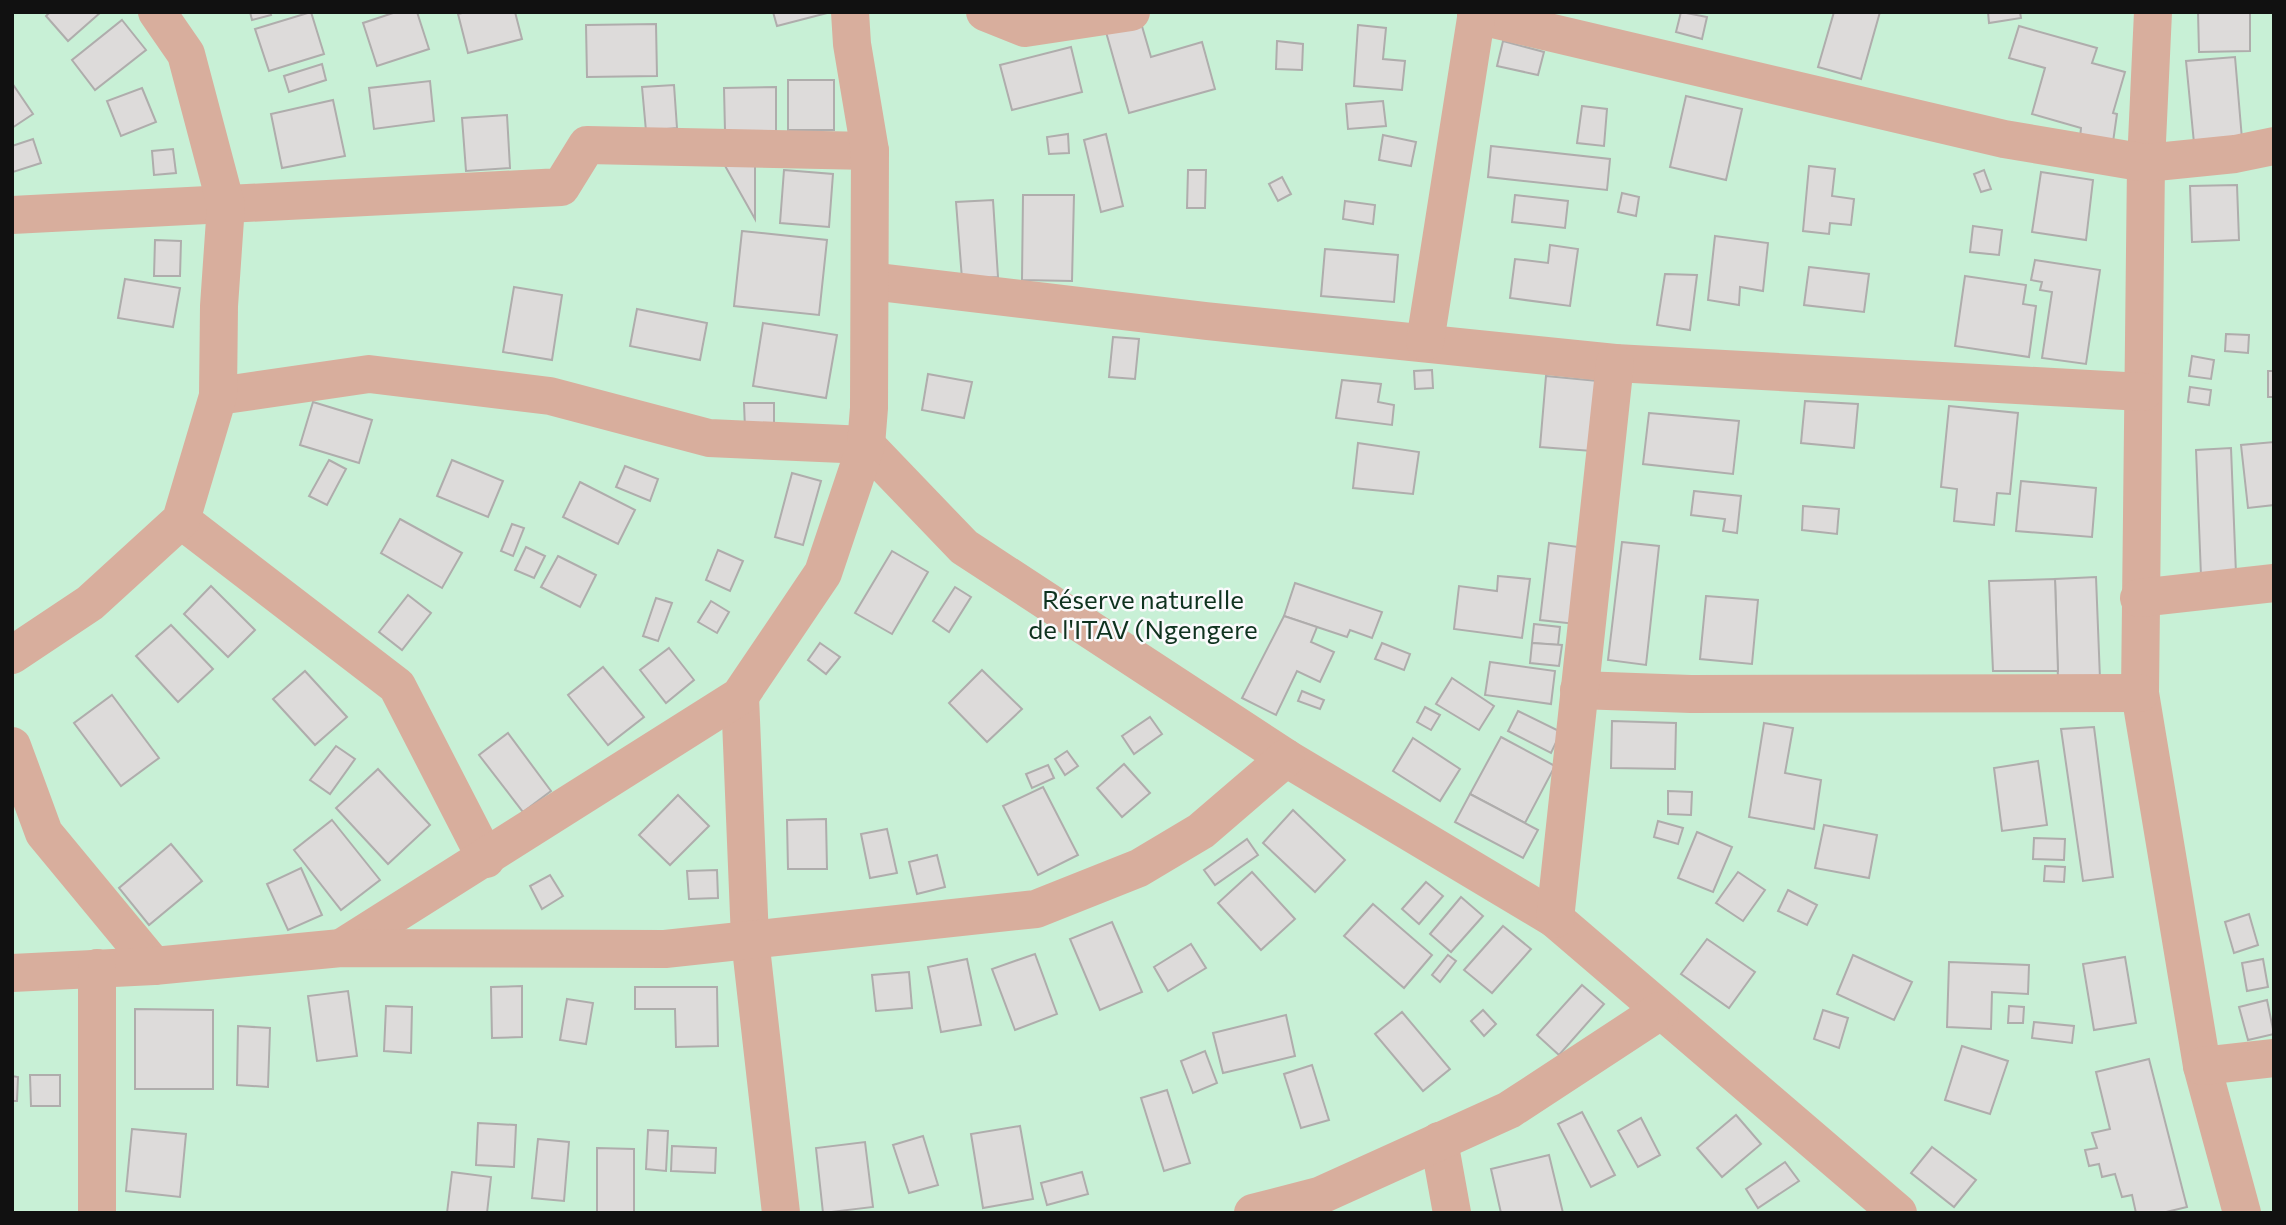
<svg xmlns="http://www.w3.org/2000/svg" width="2286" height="1225" font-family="Commissioner,sans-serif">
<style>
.green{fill:#c8f0d6}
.building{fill:#dddbda;stroke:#afadac;stroke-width:2}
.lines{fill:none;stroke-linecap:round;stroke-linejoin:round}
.minor{stroke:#d8ae9d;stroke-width:38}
.labels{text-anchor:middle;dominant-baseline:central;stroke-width:5;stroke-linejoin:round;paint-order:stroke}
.park-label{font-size:26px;fill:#0f331f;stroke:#fafafc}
</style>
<rect width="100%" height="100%" fill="#fafafc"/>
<rect class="green" x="12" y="12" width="2262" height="1201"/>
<g class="building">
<path d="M50 12H101L68 41 46 16Z"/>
<path d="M250 12H270L271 15 252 20Z"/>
<path d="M311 12 324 54 269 71 255 29Z"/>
<path d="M396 12H417L429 49 377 66 363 23Z"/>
<path d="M466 12H515L522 39 468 53 458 14Z"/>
<path d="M773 12H831L777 26Z"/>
<path d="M1681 12 1707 17 1702 39 1676 32Z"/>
<path d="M1834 12H1880L1861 79 1818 67Z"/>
<path d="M1988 12H2020L2021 18 1989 23Z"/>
<path d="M2198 12H2250V51L2199 52Z"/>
<path d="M1139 16 1151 57 1202 42 1215 89 1129 113 1104 25Z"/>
<path d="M122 20 146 50 95 90 72 60Z"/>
<path d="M656 24 657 76 587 77 586 25Z"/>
<path d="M1358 25 1386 28 1383 59 1405 61 1402 90 1354 86Z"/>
<path d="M2019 26 2097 48 2092 63 2125 72 2113 113 2117 114 2113 142 2080 138 2081 128 2032 114 2045 68 2009 58Z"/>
<path d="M1277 41 1303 44 1302 70 1276 69Z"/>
<path d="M1503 41 1544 52 1538 75 1497 66Z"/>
<path d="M1071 47 1082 92 1012 110 1000 65Z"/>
<path d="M2235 57 2242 139 2194 143 2186 61Z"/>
<path d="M322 64 326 80 289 92 284 76Z"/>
<rect x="788" y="80" width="46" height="50"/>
<path d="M430 81 434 121 374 129 369 88Z"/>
<path d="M12 83 33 114 12 128Z"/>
<path d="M674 85 677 128 646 131 642 87Z"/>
<path d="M776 87V131H725L724 88Z"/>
<path d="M142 88 156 122 121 136 107 101Z"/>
<path d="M1686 96 1742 109 1726 180 1670 167Z"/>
<path d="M333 100 345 156 282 168 271 114Z"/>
<path d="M1383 101 1386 126 1348 129 1346 104Z"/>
<path d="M1582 106 1607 109 1604 146 1577 143Z"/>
<path d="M507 115 510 168 466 171 462 118Z"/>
<path d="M1068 134 1069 153 1049 154 1047 137Z"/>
<path d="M1106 134 1123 206 1101 212 1084 140Z"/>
<path d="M1383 135 1416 142 1411 166 1379 160Z"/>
<path d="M33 139 41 163 13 172 12 146Z"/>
<path d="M1491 146 1610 159 1607 190 1488 177Z"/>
<path d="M173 149 176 173 154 175 152 151Z"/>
<path d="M724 164H755V219Z"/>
<path d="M1809 166 1835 169 1832 196 1854 199 1851 225 1830 223 1829 234 1803 231Z"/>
<path d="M784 170 833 174 829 227 780 223Z"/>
<path d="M1188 170H1206L1205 208H1187Z"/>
<path d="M1984 170 1991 189 1981 192 1974 174Z"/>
<path d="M2041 172 2093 180 2086 240 2032 232Z"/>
<path d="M1282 177 1291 194 1278 201 1269 184Z"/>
<path d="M2237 185 2239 240 2192 242 2190 186Z"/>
<path d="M1622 193 1639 197 1636 216 1618 212Z"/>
<path d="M1023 195H1074L1072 281 1022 280Z"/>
<path d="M1515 195 1568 201 1565 228 1512 222Z"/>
<path d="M993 200 998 277 962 279 956 202Z"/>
<path d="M1345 201 1375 205 1373 224 1343 219Z"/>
<path d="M1973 226 2002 230 1999 255 1970 252Z"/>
<path d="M742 231 827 240 819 315 734 306Z"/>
<path d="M1715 236 1768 243 1763 291 1740 287 1739 305 1708 300Z"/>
<path d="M155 240 181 241 180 276H154Z"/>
<path d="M1550 245 1578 249 1570 306 1510 298 1515 259 1548 263Z"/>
<path d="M1325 249 1398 255 1394 302 1321 296Z"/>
<path d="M2035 260 2100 270 2086 364 2042 358 2052 292 2040 290 2042 282 2031 280Z"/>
<path d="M1809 267 1869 274 1864 312 1804 305Z"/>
<path d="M1665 274 1697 275 1690 330 1657 325Z"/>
<path d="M1965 276 2026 285 2023 304 2036 306 2029 357 1955 346Z"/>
<path d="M125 279 180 288 173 327 118 318Z"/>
<path d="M514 287 562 295 552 360 503 352Z"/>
<path d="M637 309 707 323 700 360 630 346Z"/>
<path d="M763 323 837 335 826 398 753 386Z"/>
<path d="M2226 334 2249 335 2248 353 2225 351Z"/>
<path d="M1113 337 1139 339 1135 379 1109 377Z"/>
<path d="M2192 356 2214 360 2211 379 2189 376Z"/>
<path d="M1432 370 1433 388 1415 389 1414 371Z"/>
<rect x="2268" y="371" width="6" height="26"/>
<path d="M928 374 972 382 964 418 922 410Z"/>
<path d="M1546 376 1598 381 1592 451 1540 447Z"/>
<path d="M1342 380 1381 384 1378 402 1394 405 1392 425 1336 418Z"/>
<path d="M2190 387 2211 390 2209 405 2188 402Z"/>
<path d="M1805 401 1858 404 1854 448 1801 443Z"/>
<path d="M313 402 372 420 359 463 300 445Z"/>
<path d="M744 403H774V430L745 429Z"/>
<path d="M1949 406 2018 413 2010 494 1997 493 1994 525 1954 521 1957 489 1941 487Z"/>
<path d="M1649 413 1739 421 1733 474 1643 464Z"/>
<path d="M2274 442V505L2248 508 2241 445Z"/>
<path d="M1358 443 1419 452 1413 494 1353 488Z"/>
<path d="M2231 448 2236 574 2201 576 2196 450Z"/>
<path d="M329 460 346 469 327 505 309 496Z"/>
<path d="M452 460 503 481 488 517 437 496Z"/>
<path d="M625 466 658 479 650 501 616 487Z"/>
<path d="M792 473 821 481 803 545 775 537Z"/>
<path d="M2021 481 2096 488 2092 537 2016 531Z"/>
<path d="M580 482 635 510 618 544 563 517Z"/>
<path d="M1694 491 1741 496 1737 533 1723 531 1725 519 1691 515Z"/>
<path d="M1803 506 1839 509 1837 534 1802 530Z"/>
<path d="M400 519 462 553 442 588 381 553Z"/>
<path d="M512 524 524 528 513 556 501 551Z"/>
<path d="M1622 542 1659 546 1646 665 1608 660Z"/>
<path d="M1549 543 1586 548 1576 624 1540 620Z"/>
<path d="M526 547 545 556 534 578 515 570Z"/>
<path d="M718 550 743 561 730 591 706 580Z"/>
<path d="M892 551 928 572 892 634 855 613Z"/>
<path d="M558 556 596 575 580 607 541 587Z"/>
<path d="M1498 576 1530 579 1522 638 1454 629 1459 586 1497 591Z"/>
<path d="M2096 577 2100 679 2058 680 2055 579Z"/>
<path d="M2055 579 2058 671H1993L1989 581Z"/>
<path d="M1295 583 1382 612 1372 638 1350 630 1347 637 1284 616Z"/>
<path d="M211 586 255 630 228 657 184 614Z"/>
<path d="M955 587 971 597 949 632 933 621Z"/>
<path d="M408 595 431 613 402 650 379 632Z"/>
<path d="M1706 596 1758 600 1752 664 1700 659Z"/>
<path d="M656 598 672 603 658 641 643 636Z"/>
<path d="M711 601 729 612 717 633 698 622Z"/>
<path d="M1284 616 1317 627 1311 642 1334 652 1320 682 1297 671 1276 715 1242 698Z"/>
<path d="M1534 624 1560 627 1558 645 1532 643Z"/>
<path d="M171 625 213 669 178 702 136 656Z"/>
<path d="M820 643 840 657 826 674 808 660Z"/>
<path d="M1382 643 1410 654 1404 670 1375 659Z"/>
<path d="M1532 643 1562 645 1559 666 1530 663Z"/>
<path d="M669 648 694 680 666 703 640 670Z"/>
<path d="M1490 662 1555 671 1551 704 1485 695Z"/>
<path d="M603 667 644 717 608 745 568 695Z"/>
<path d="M982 670 1022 709 987 742 949 703Z"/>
<path d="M305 671 347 717 315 745 273 699Z"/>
<path d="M1452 678 1494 706 1479 730 1436 704Z"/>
<path d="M1302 691 1324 700 1320 709 1298 701Z"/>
<path d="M112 695 159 758 121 786 74 723Z"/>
<path d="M1425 707 1440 715 1431 730 1417 722Z"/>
<path d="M1518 711 1561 732 1551 753 1508 731Z"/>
<path d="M1150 717 1162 734 1134 754 1122 736Z"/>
<path d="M1612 721 1676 723 1675 769 1611 768Z"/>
<path d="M1764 723 1793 728 1785 773 1821 780 1814 829 1749 817Z"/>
<path d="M2094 727 2113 877 2083 881 2061 729Z"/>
<path d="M508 733 551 791 523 812 479 755Z"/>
<path d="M1501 737 1555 766 1525 823 1470 794Z"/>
<path d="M1413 738 1460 769 1440 801 1393 771Z"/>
<path d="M336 746 355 759 330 794 310 780Z"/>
<path d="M1067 751 1078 766 1065 775 1055 759Z"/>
<path d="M2038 761 2047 825 2002 831 1994 768Z"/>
<path d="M1124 764 1150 793 1122 817 1097 788Z"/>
<path d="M1048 765 1054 778 1032 788 1026 774Z"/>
<path d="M378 769 430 825 388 864 336 808Z"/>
<path d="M1043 787 1078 855 1038 875 1003 806Z"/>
<path d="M1668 791 1692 792 1691 815 1668 814Z"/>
<path d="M1470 794 1538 830 1523 858 1455 822Z"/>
<path d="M678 795 709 826 670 865 639 835Z"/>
<path d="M1293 810 1345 860 1315 892 1263 843Z"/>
<path d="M826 819 827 869H788L787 820Z"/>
<path d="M332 820 380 880 341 910 294 850Z"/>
<path d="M1658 821 1683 828 1678 844 1654 837Z"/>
<path d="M1824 825 1877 835 1869 878 1815 868Z"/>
<path d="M887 829 897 873 870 878 861 834Z"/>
<path d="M1697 832 1732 847 1713 892 1678 878Z"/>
<path d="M2034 838 2065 839 2064 860 2033 859Z"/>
<path d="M1247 839 1258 855 1215 885 1204 870Z"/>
<path d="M171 844 202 881 149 925 119 888Z"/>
<path d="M937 855 945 887 917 894 909 862Z"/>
<path d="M2045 866 2065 867 2064 882 2044 881Z"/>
<path d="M301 868 322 915 288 930 267 884Z"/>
<path d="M717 870 718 898 689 899 687 871Z"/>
<path d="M1252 872 1295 919 1261 950 1218 903Z"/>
<path d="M1738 872 1765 890 1743 921 1716 903Z"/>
<path d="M550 875 563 896 542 909 530 886Z"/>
<path d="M1426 882 1443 896 1419 924 1402 909Z"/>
<path d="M1788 890 1817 905 1807 925 1778 911Z"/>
<path d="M1461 897 1483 916 1451 952 1430 934Z"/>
<path d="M1373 904 1432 955 1404 988 1344 936Z"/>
<path d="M2249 914 2258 945 2234 953 2225 922Z"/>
<path d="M1112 922 1142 992 1100 1010 1070 939Z"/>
<path d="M1503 926 1531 949 1492 993 1464 970Z"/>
<path d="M1707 939 1755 972 1729 1008 1681 974Z"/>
<path d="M1191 944 1206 968 1168 991 1154 967Z"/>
<path d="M1035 954 1057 1014 1015 1030 992 969Z"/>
<path d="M1448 955 1456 961 1440 982 1432 975Z"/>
<path d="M1853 955 1912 982 1894 1020 1837 994Z"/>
<path d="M2125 957 2136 1023 2094 1030 2083 964Z"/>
<path d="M967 959 981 1025 941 1032 928 967Z"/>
<path d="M2263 959 2268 987 2247 991 2242 963Z"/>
<path d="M1949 962 2029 965 2028 994 1992 992 1991 1029 1947 1027Z"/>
<path d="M909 972 912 1008 876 1011 872 975Z"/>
<path d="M1582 985 1604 1004 1559 1055 1537 1035Z"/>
<path d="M522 986V1037L492 1038 491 987Z"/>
<path d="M635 987H717L718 1046 676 1047 675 1009H635Z"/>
<path d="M348 991 357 1056 317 1061 308 996Z"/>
<path d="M567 999 593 1003 586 1044 560 1040Z"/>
<path d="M2267 1000 2274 1034 2248 1040 2239 1007Z"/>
<path d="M386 1006 412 1007 411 1053 384 1051Z"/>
<path d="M2009 1006 2024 1007 2023 1023H2008Z"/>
<path d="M135 1009 213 1010V1089H135Z"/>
<path d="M1483 1010 1496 1024 1484 1036 1471 1021Z"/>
<path d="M1823 1010 1848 1018 1839 1048 1814 1039Z"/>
<path d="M1402 1012 1450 1069 1423 1091 1375 1034Z"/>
<path d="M1286 1015 1295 1056 1223 1073 1213 1033Z"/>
<path d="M2034 1022 2074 1026 2072 1043 2032 1038Z"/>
<path d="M238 1026 270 1028 268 1087 237 1085Z"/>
<path d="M1962 1046 2008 1061 1990 1114 1945 1100Z"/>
<path d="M1205 1051 1217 1083 1193 1093 1181 1061Z"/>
<path d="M2149 1059 2187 1207 2162 1213H2136L2132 1195 2122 1197 2115 1174 2102 1177 2099 1164 2089 1166 2085 1150 2097 1148 2092 1133 2110 1129 2096 1072Z"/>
<path d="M1312 1065 1329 1120 1301 1128 1284 1074Z"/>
<path d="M30 1075H60V1106H31Z"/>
<path d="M12 1076 18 1077 17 1101H12Z"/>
<path d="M1167 1090 1190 1163 1164 1171 1141 1098Z"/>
<path d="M1582 1112 1615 1175 1591 1187 1558 1124Z"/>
<path d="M1736 1115 1761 1144 1722 1177 1697 1148Z"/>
<path d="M1641 1118 1660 1155 1638 1167 1618 1131Z"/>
<path d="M478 1123 516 1125 514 1167 476 1165Z"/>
<path d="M1020 1126 1033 1199 983 1208 971 1134Z"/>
<path d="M132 1129 186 1134 180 1197 126 1191Z"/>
<path d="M648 1130 668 1131 666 1171 646 1169Z"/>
<path d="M923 1136 938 1185 909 1193 893 1145Z"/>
<path d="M538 1139 569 1142 564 1201 532 1198Z"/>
<path d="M865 1142 873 1207 823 1213 816 1148Z"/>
<path d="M672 1146 716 1148 715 1173 671 1171Z"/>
<path d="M1932 1147 1976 1180 1954 1207 1911 1173Z"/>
<path d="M597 1148 634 1149V1213H597Z"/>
<path d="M1549 1155 1563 1213H1501L1491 1169Z"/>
<path d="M1785 1162 1799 1181 1758 1208 1746 1189Z"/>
<path d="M452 1172 491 1177 487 1213H447Z"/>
<path d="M1082 1172 1088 1194 1047 1205 1041 1183Z"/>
</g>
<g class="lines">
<g class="minor">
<path d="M985 12 1025 28 1131 12"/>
<path d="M2153 12 2146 163 2140 693 2202 1066 2242 1213"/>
<path d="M1476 15 2004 139 2146 163 2235 154 2274 146"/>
<path d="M12 215 561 187 587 145 870 151"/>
<path d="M870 281 1206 321 1615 363 2143 392"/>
<path d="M1425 342 1477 12"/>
<path d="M218 396 369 374 550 396 709 438 866 445 964 547 1286 758 1555 919 1898 1213"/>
<path d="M181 520 397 686 486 859"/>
<path d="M2139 598 2274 583"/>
<path d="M12 655 90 603 181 520 218 396 219 306 226 205 186 54 157 12"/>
<path d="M1579 690 1691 694 2140 693"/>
<path d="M740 696 750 939 781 1213"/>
<path d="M12 746 44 833 154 966"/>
<path d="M1555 919 1615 363"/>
<path d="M341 948 740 696 823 573 866 445 869 408 870 151 852 44 850 12"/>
<path d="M12 973 154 966 341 948 665 949 1036 909 1139 868 1201 831 1286 758"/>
<path d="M2202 1066 2274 1058"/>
<path d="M1439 1141 1452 1213"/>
<path d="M97 1213V968"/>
<path d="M1253 1213 1319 1196 1509 1110 1660 1011"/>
</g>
</g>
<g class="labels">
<g class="park-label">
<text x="1143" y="598">Réserve naturelle<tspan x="1143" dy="30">de l'ITAV (Ngengere</tspan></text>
</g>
</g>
<rect width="2286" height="1225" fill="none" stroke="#111111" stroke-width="28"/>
</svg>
